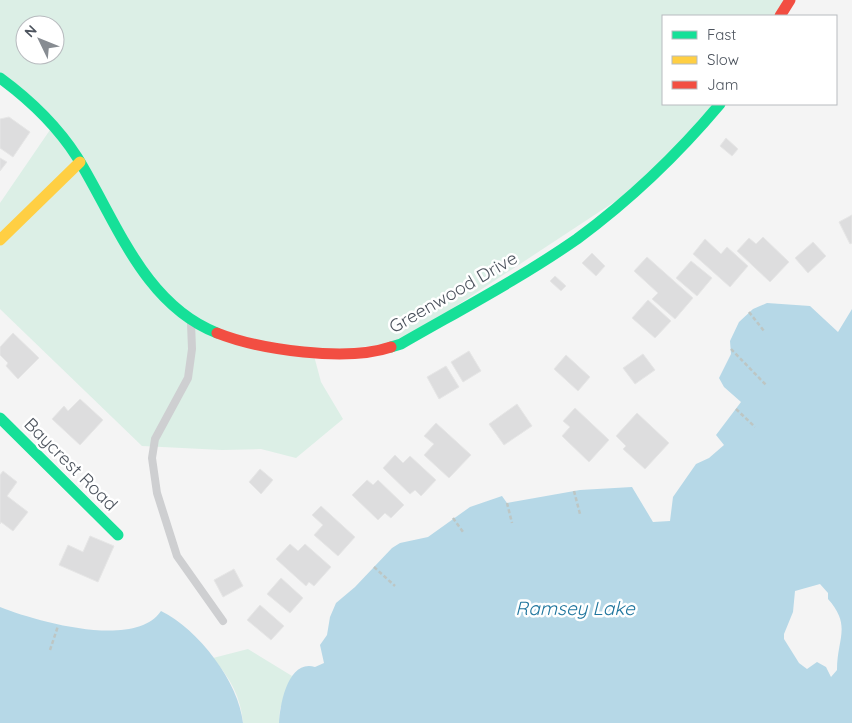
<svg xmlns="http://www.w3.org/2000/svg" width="852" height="723" font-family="Quicksand,sans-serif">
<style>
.green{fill:#dcefe6;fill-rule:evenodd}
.water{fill:#b6d8e7;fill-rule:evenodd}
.building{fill:#ddddde;stroke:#e6e6e6}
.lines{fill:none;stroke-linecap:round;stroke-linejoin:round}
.path{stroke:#bdc6c4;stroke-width:2.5;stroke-dasharray:4 2.5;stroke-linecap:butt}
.lane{stroke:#cecfd1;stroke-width:8}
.fast{stroke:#16e098;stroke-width:11}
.slow{stroke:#ffcf43;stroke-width:11}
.jam{stroke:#f24e42;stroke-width:11}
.labels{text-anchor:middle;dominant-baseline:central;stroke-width:5;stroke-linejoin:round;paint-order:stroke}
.street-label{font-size:18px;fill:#4d545e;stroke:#fff}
.water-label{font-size:19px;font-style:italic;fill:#20769e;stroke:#fff}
</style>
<rect width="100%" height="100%" fill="#f4f4f4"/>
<g class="green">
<path d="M0 0H789L779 16H663V104H718L637 187 400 343 313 352 321 382 343 419 296 458 261 449 222 450 142 446 0 309V203L54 124 0 76ZM25 25H55V55H25Z"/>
<path d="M248 649 292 676 280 709 279 723H243C241 697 230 678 213 658Z"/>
</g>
<g class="water">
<path d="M767 303 810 306 838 332 852 309V723H279C280 704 288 659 315 667L324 663 320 645 327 635 330 617 336 603 355 587 392 548 400 543 428 537 470 507 502 496 507 503 580 490 632 487 653 522 670 521 673 497 696 464 709 458 724 445 716 435 741 402 724 387 719 378 731 354 730 341 739 322 753 309ZM820 584 828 593V599C852 626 837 638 837 670L831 677 826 667 817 662 807 669 799 663 784 639V634L793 612 795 591Z"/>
<path d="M0 607C35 621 135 650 161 611 198 629 239 682 243 723H0Z"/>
</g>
<g class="building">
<path d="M9 117 30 132 13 157 0 148V119Z"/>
<path d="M726 138 738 149 732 156 720 146Z"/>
<path d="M0 158 7 162 0 171Z"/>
<path d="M852 215V243L850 244 839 222Z"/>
<path d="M763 237 789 262 770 282 737 251 749 238 756 244Z"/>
<path d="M705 239 721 254 727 247 748 266 730 287 693 254Z"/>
<path d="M813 242 826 256 808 273 795 258Z"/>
<path d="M592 253 605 266 596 276 582 263Z"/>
<path d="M647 257 693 298 675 319 652 299 658 293 634 271Z"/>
<path d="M691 261 712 278 697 296 676 278Z"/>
<path d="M555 276 566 286 561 291 550 281Z"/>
<path d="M648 300 671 321 655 338 632 318Z"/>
<path d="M13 333 39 358 18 379 6 366 8 363 0 355V347Z"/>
<path d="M469 351 481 371 463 382 451 362Z"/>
<path d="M643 354 655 370 635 384 623 368Z"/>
<path d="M566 355 590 377 578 391 554 369Z"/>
<path d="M446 366 459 387 439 399 427 377Z"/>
<path d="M80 399 103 420 80 445 52 419 64 406 68 411Z"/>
<path d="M517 404 532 426 504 445 489 424Z"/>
<path d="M575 408 609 440 589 462 562 436 570 427 563 421Z"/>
<path d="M637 413 669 443 645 469 623 449 626 446 616 436Z"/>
<path d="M436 423 471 455 449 478 424 455 434 444 424 436Z"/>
<path d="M395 455 403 463 410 456 436 480 421 496 415 490 410 494 383 468Z"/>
<path d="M260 469 273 480 261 494 249 482Z"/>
<path d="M3 471 17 482 7 496 28 512 13 531 1 522 0 524V475Z"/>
<path d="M367 480 373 485 378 480 404 505 391 518 385 513 378 520 352 495Z"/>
<path d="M321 506 355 537 338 556 314 535 323 525 312 515Z"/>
<path d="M90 536 114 546 98 582 59 565 68 545 83 552Z"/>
<path d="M290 544 298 551 305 544 331 567 314 586 309 582 306 586 276 559Z"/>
<path d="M234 569 243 586 223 597 214 580Z"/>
<path d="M281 578 303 598 290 613 267 594Z"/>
<path d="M260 605 284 626 271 640 247 620Z"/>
</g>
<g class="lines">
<g class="path">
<path d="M749 312 764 331"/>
<path d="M731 349 767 386"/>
<path d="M736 409 755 427"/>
<path d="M574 491 580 514"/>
<path d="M507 503 512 523"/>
<path d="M453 518 463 532"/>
<path d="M374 567 395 586"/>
<path d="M50 650 58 626"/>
</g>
<path class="lane" d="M191 323 192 349 188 378 155 439 152 458 157 493 177 556 223 621"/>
<g class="fast">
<path d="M0 78C30 100 57 126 77 157 116 220 143 304 217 333"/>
<path d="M391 347 401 344C460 310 521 278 577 239 630 200 678 154 720 104"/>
<path d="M0 418 118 535"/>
</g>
<path class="slow" d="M0 240 80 162"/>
<g class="jam">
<path d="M780 16 790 0"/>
<path d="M217 333C260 350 347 362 391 347"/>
</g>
</g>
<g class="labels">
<g class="street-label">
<text transform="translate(453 292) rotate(-30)">Greenwood Drive</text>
<text transform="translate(71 464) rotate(45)">Baycrest Road</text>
</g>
<g class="water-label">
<text x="575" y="608">Ramsey Lake</text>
</g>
</g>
<rect x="662" y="15" width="175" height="90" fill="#ffffff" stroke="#b8bbbf"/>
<rect x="672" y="31" width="25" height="8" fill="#16e098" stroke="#b8bbbf"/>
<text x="707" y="40" font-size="15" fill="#4d545e">Fast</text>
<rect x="672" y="56" width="25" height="8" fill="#ffcf43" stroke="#b8bbbf"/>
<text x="707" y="65" font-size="15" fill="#4d545e">Slow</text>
<rect x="672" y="81" width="25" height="8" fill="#f24e42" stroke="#b8bbbf"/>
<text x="707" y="90" font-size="15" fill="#4d545e">Jam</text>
<g transform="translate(40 40) rotate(313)"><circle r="24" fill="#ffffff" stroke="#b8bbbf"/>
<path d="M0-4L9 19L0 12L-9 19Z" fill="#878c92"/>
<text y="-8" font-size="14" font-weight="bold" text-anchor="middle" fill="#4d545e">N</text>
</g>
</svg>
